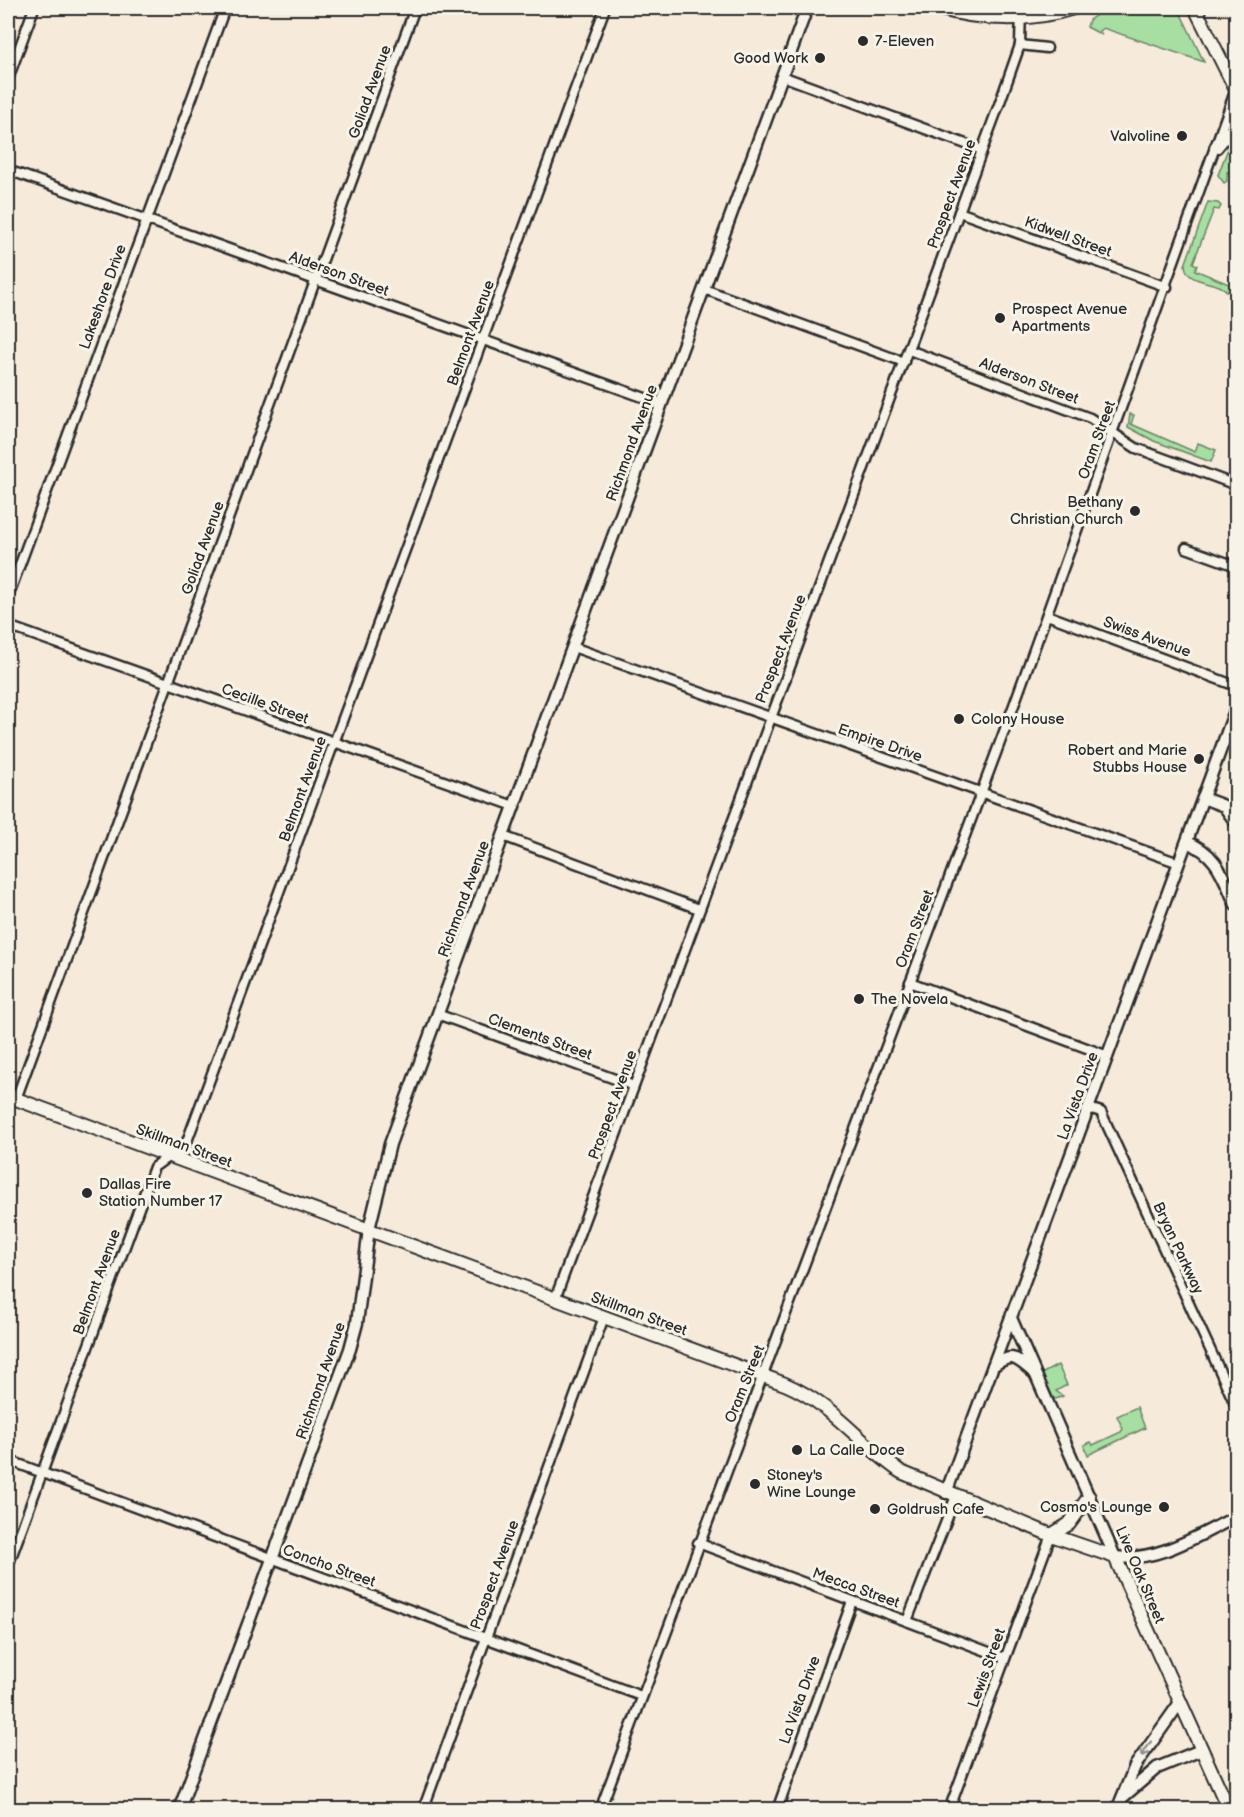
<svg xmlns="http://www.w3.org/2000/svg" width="1244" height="1817" font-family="'Balsamiq Sans',sans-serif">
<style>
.green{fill:#a7dea2;stroke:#698466;stroke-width:1.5}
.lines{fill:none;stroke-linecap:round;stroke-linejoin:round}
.minor-casing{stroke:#2b2b2b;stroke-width:13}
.tertiary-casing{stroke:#2b2b2b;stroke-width:15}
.secondary-casing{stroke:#2b2b2b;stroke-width:16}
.minor{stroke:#f7f3e8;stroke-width:8}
.tertiary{stroke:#f7f3e8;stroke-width:10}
.secondary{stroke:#f7f3e8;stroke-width:12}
.oneway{stroke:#918f8a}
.poi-dot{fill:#2b2b2b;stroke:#f7f3e8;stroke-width:2}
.labels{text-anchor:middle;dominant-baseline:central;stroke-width:6;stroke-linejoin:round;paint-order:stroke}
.poi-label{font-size:15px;fill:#2b2b2b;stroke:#f7f3e8;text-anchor:start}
.street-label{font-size:15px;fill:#2b2b2b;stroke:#f7f3e8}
</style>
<rect width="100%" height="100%" fill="#f6eada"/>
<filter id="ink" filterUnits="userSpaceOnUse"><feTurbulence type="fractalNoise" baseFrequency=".0167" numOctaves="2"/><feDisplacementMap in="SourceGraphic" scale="12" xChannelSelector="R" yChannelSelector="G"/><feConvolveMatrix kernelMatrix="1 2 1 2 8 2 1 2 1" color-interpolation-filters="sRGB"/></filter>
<g filter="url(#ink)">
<g class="green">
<path d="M1107 8H1178L1204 62 1103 28 1099 31 1102 35 1087 27 1089 20Z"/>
<path d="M1232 138 1236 139V176L1227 172V181L1224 183 1218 175Z"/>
<path d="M1208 202 1218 203 1221 206 1219 210 1214 209 1193 263 1197 265 1195 270 1236 287 1232 292 1235 305C1233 302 1232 296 1228 292 1217 279 1187 286 1185 265Z"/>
<path d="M1130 414 1134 415 1131 424 1195 452 1198 443 1216 450 1211 462 1154 441 1128 427Z"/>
<path d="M1058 1365 1067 1385 1056 1391 1063 1396 1056 1399 1051 1397 1042 1377 1043 1373Z"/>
<path d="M1137 1407 1145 1428 1088 1455 1084 1445 1091 1442 1093 1445 1121 1432 1123 1429 1117 1416Z"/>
</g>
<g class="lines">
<defs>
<g id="minor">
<path d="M1020 45 1047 48"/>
<path d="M782 76 982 150"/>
<path d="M8 79 34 8"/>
<path d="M8 170 662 404"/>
<path d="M959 212 1167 287"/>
<path d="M704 289 904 362"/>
<path d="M909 350 1090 418 1136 448 1236 485"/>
<path d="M1186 548 1236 566"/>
<path d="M8 597 225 8"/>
<path d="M1047 615 1236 686"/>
<path d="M8 626 514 806"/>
<path d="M573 647 1179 863"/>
<path d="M503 836 699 909"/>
<path d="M910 982 1108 1056"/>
<path d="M437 1014 634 1086"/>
<path d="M16 1099 415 8"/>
<path d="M1089 1108 1101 1112 1236 1406"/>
<path d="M555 1299 1000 102 1020 45 1021 8"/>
<path d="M8 1460 641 1696"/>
<path d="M698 1543 1005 1658"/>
<path d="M8 1566 154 1167 186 1144 605 8"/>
<path d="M907 1621 956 1496"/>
<path d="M423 1810 604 1317"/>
<path d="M600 1810 1014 705 1236 89"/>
<path d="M777 1810 852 1601"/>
<path d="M949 1810 1051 1535"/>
</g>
<g id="tertiary">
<path d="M1203 798 1224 806 1236 823"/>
<path d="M1187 842C1218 854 1223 877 1236 905"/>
<path d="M1011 1318 1115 1557C1159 1562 1198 1535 1236 1517"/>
<path d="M993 1366C1013 1352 1016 1358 1033 1372"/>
<path d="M946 1493 1236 708"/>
<path d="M1123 1797 1157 1768 1201 1750"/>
<path d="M179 1810 350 1349 357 1323 369 1229 390 1144 807 8"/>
<path d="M1117 1810 1135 1766 1179 1704"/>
</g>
<g id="secondary">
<path d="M938 8C982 21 1030 22 1074 8"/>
<path d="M1195 8 1236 90"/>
<path d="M1216 147 1226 135 1236 129"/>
<path d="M8 1096 785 1384C834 1405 858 1443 901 1472L1051 1535 1115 1557 1229 1810"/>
<path d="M1051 1535 1069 1524 1089 1497"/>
</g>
</defs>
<use href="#minor" class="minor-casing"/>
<use href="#tertiary" class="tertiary-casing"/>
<use href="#secondary" class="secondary-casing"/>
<use href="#minor" class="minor"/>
<use href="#tertiary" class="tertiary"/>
<use href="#secondary" class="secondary"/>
</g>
<defs><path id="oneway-shaft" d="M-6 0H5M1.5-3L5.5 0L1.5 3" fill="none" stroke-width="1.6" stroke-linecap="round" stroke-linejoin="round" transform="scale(1.5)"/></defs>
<use class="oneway" href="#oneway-shaft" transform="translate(1146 1749) rotate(123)"/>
</g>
<g class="poi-dot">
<circle cx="863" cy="41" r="6"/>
<circle cx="820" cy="58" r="6"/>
<circle cx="1182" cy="136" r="6"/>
<circle cx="1000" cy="318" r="6"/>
<circle cx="1135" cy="511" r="6"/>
<circle cx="959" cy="719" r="6"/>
<circle cx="1199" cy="759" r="6"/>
<circle cx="859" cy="999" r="6"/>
<circle cx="87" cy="1193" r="6"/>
<circle cx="797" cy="1450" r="6"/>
<circle cx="755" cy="1484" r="6"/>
<circle cx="1164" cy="1507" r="6"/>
<circle cx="875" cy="1509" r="6"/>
</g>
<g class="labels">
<g class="poi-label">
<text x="875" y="41">7-Eleven</text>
<text x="808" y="58" text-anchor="end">Good Work</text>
<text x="1170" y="136" text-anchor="end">Valvoline</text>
<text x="1012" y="309">Prospect Avenue<tspan x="1012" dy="17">Apartments</tspan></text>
<text x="1123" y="502" text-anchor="end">Bethany<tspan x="1123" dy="17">Christian Church</tspan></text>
<text x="971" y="719">Colony House</text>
<text x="1187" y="750" text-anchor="end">Robert and Marie<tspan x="1187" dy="17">Stubbs House</tspan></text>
<text x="871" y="999">The Novela</text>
<text x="99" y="1184">Dallas Fire<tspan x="99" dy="17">Station Number 17</tspan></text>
<text x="809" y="1450">La Calle Doce</text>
<text x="767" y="1475">Stoney's<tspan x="767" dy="17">Wine Lounge</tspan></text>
<text x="1152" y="1507" text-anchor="end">Cosmo's Lounge</text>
<text x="887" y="1509">Goldrush Cafe</text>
</g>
<g class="street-label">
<text transform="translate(370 92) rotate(-70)">Goliad Avenue</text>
<text transform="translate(952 194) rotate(-70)">Prospect Avenue</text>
<text transform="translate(1068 237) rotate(20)">Kidwell Street</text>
<text transform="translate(339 274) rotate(20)">Alderson Street</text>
<text transform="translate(103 297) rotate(-70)">Lakeshore Drive</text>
<text transform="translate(471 333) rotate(-70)">Belmont Avenue</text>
<text transform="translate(1029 381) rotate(21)">Alderson Street</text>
<text transform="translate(1097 440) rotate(-70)">Oram Street</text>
<text transform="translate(632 443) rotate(-70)">Richmond Avenue</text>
<text transform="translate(203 548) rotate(-70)">Goliad Avenue</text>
<text transform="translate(1147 637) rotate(20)">Swiss Avenue</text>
<text transform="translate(781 649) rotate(-69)">Prospect Avenue</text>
<text transform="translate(265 704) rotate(20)">Cecille Street</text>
<text transform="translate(880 743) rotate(19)">Empire Drive</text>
<text transform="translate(303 789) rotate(-70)">Belmont Avenue</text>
<text transform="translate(464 899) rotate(-70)">Richmond Avenue</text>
<text transform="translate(915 929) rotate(-69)">Oram Street</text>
<text transform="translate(540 1037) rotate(20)">Clements Street</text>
<text transform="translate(1078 1096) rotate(-70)">La Vista Drive</text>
<text transform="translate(613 1105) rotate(-70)">Prospect Avenue</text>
<text transform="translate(184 1146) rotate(20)">Skillman Street</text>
<text transform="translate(1178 1248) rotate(65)">Bryan Parkway</text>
<text transform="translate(97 1282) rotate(-70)">Belmont Avenue</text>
<text transform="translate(639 1314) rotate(20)">Skillman Street</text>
<text transform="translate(321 1381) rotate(-71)">Richmond Avenue</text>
<text transform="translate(745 1384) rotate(-68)">Oram Street</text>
<text transform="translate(329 1566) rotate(20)">Concho Street</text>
<text transform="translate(495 1575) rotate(-70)">Prospect Avenue</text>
<text transform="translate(1140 1575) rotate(67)">Live Oak Street</text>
<text transform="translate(856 1588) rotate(20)">Mecca Street</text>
<text transform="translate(987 1668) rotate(-70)">Lewis Street</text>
<text transform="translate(800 1700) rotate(-70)">La Vista Drive</text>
</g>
</g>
<rect width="1244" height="1817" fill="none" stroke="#f7f3e8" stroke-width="30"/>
<rect x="15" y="15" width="1214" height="1787" fill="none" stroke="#2b2b2b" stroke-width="2" filter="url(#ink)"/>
</svg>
